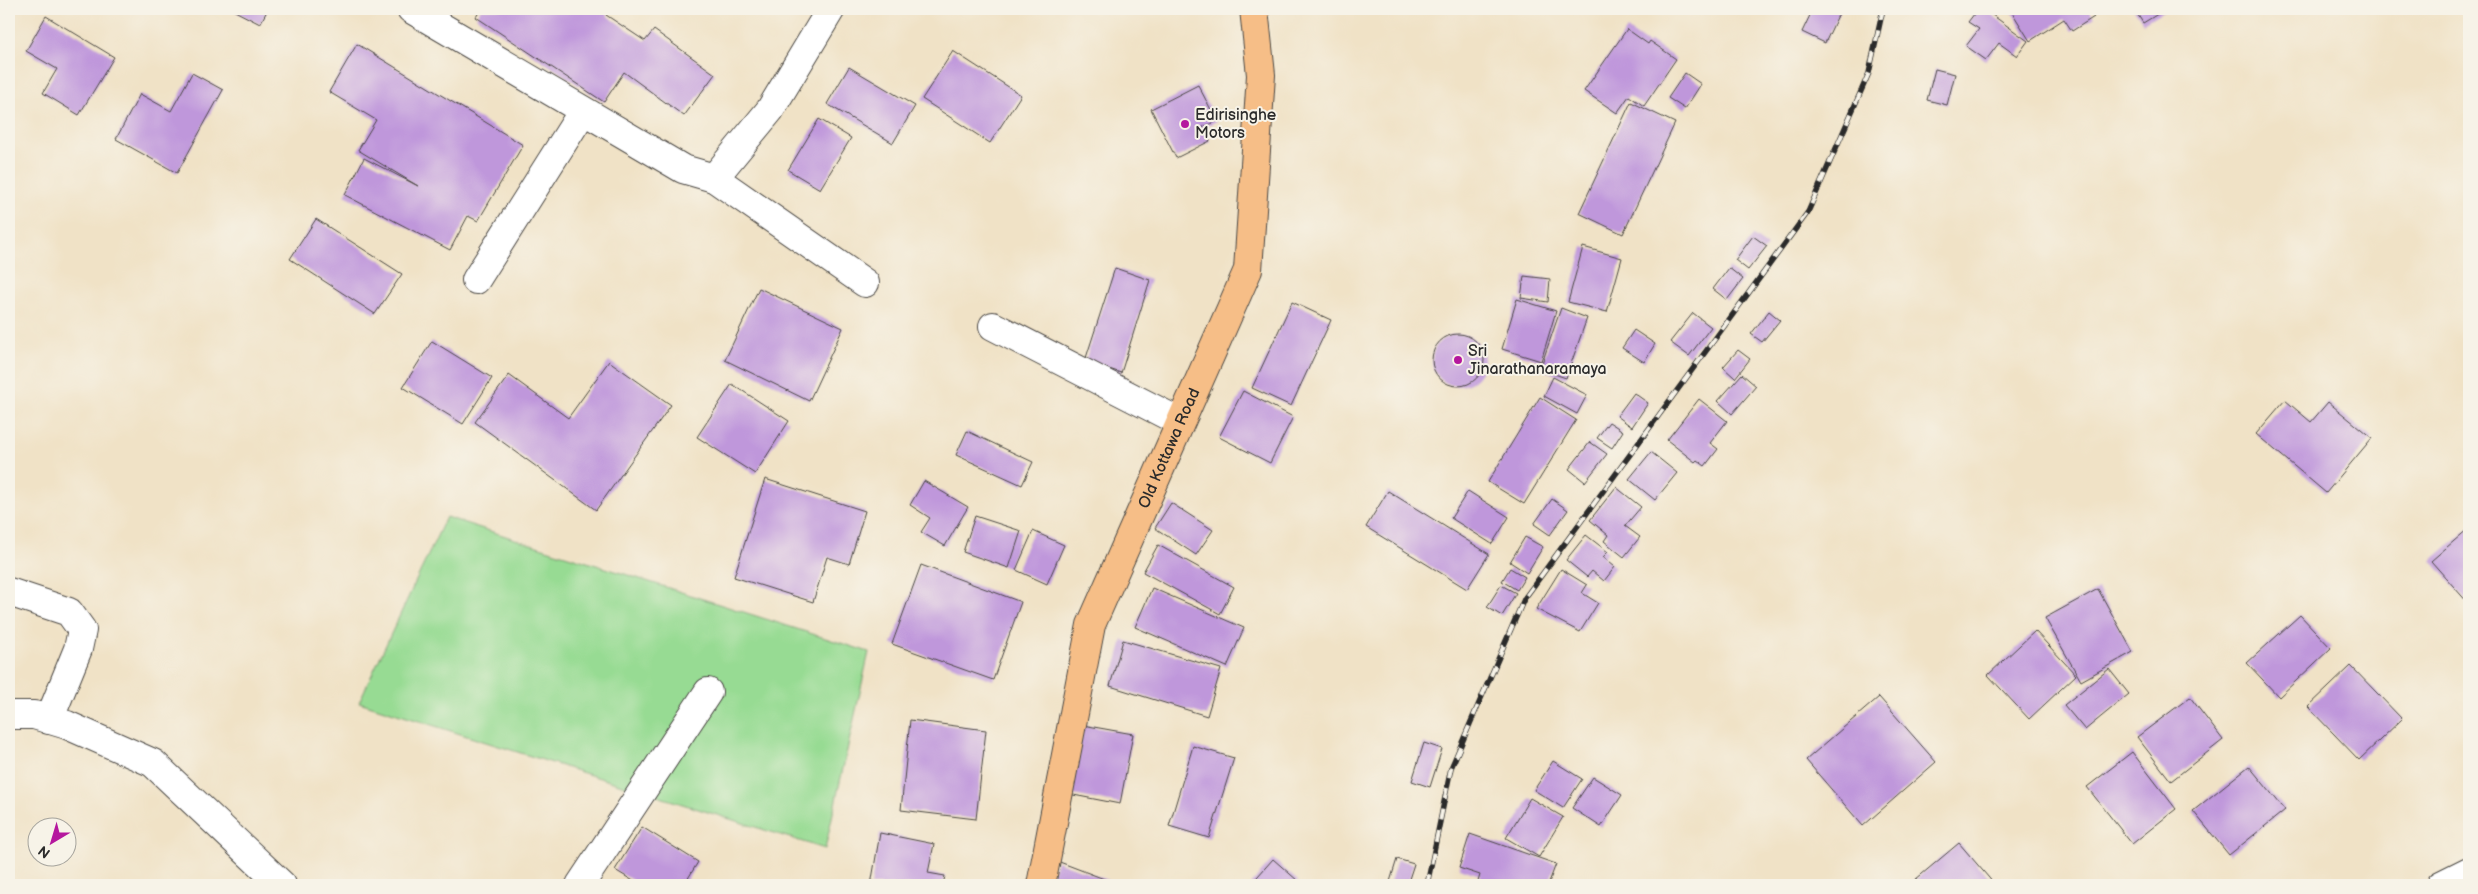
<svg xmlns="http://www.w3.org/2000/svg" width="2478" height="894" font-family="'Balsamiq Sans',sans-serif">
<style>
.green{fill:#97db93;stroke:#61835f}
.building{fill:#bf97db}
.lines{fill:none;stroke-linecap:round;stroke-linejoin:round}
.minor-casing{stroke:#494642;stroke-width:30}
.major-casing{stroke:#494642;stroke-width:30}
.minor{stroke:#fff;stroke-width:28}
.major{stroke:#f6be87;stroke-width:28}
.rail-casing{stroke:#2b2b2b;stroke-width:5.5}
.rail{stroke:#f7f3e8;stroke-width:4;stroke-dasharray:11;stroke-linecap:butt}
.poi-dot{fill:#b5179e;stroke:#f7f3e8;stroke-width:2}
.labels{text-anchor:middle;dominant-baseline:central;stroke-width:4;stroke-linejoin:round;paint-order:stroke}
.poi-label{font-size:16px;fill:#2b2b2b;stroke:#f7f3e8;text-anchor:start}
.street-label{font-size:16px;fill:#2b2b2b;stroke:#f7f3e8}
</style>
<rect width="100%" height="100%" fill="#f7f3e8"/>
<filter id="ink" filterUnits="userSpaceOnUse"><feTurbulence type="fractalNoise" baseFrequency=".02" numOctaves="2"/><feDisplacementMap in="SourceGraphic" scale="10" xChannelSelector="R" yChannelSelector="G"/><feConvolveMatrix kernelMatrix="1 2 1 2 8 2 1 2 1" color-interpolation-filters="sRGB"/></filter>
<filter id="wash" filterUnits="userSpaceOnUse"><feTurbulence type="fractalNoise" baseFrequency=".0096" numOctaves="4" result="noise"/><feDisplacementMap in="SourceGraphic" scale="20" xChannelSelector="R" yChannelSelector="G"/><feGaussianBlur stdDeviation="1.12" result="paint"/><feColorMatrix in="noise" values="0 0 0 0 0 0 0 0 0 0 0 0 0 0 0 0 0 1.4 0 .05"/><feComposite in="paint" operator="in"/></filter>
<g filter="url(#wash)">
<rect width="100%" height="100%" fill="#f0e2c6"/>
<path class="green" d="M446 517 869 652 825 849 359 702Z"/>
<g id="blocks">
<g class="building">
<path d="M231 9H268L260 24Z"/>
<path d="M481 9H610L606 15 645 41 654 30 715 74 684 116 624 72 604 102 476 17Z"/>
<path d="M1813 9H1841L1825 43 1802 32Z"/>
<path d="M1978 9H1984L2028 41 2017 56 1999 43 1986 60 1966 46 1979 29 1968 22Z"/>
<path d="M2010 9H2088L2094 17 2072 31 2064 19 2030 41Z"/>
<path d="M2134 9H2166L2143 23Z"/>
<path d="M46 16 114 57 79 115 43 93 57 69 26 51Z"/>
<path d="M1627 29 1648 44 1650 41 1676 59 1644 106 1629 96 1617 113 1584 91Z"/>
<path d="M357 44 523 145 478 221 468 216 450 250 345 195 364 158 418 186 358 150 376 120 329 92Z"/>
<path d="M953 51 1021 95 990 143 922 99Z"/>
<path d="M849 67 915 106 893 143 827 104Z"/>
<path d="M1935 69 1955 74 1947 105 1927 100Z"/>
<path d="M192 73 223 90 177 173 116 139 140 94 171 111Z"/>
<path d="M1685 73 1701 84 1685 109 1668 98Z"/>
<path d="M1198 85 1217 121 1203 127 1210 141 1176 158 1151 109Z"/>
<path d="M1631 102 1675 123 1623 234 1579 213Z"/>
<path d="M819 119 851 138 820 189 788 170Z"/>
<path d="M316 219 402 274 375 314 290 259Z"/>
<path d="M1753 236 1767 246 1748 270 1735 260Z"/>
<path d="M1583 247 1622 258 1607 312 1568 302Z"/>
<path d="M1115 268 1150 280 1121 373 1085 361Z"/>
<path d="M1729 268 1743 279 1727 300 1713 289Z"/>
<path d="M1524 276 1550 279 1548 302 1521 298Z"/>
<path d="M759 288 843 328 809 401 725 360Z"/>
<path d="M1517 299 1556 311 1541 361 1502 349Z"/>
<path d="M1292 302 1331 320 1291 406 1252 388Z"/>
<path d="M1561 308 1587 318 1566 378 1540 369Z"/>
<path d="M1769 311 1780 320 1762 342 1751 334Z"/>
<path d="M1693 313 1711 327 1689 356 1670 342Z"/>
<path d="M1634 330 1655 344 1644 362 1622 348Z"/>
<circle cx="1458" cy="360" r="26"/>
<path d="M432 341 492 378 463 424 403 387Z"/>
<path d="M1738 350 1750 359 1735 378 1723 367Z"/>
<path d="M609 361 671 405 596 510 475 422 509 375 568 418Z"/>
<path d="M1742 374 1756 386 1732 414 1718 401Z"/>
<path d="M1553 377 1587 395 1577 414 1544 396Z"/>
<path d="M732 384 789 421 755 474 697 437Z"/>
<path d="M1243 391 1293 417 1270 463 1219 437Z"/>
<path d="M1634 393 1648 403 1632 427 1617 416Z"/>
<path d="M1540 397 1576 420 1524 504 1488 482Z"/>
<path d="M1699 399 1727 421 1710 443 1718 449 1705 466 1697 460 1695 462 1667 440Z"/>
<path d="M2285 400 2311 422 2328 402 2372 438 2326 493 2256 434Z"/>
<path d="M1609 422 1623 431 1612 448 1597 438Z"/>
<path d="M967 431 1033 462 1022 485 956 455Z"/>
<path d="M1590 442 1607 454 1585 482 1569 469Z"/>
<path d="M1651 452 1677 473 1655 500 1629 479Z"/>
<path d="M765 479 865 511 849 564 827 557 813 602 734 577Z"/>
<path d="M924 481 968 507 945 546 921 532 930 518 910 505Z"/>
<path d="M1616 487 1641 507 1625 526 1640 537 1624 557 1604 541 1608 535 1590 520Z"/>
<path d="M1388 491 1489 554 1467 589 1366 527Z"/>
<path d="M1468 491 1509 517 1492 544 1451 518Z"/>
<path d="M1552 499 1568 510 1550 535 1534 524Z"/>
<path d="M1171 503 1213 530 1196 555 1155 528Z"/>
<path d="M975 516 1021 531 1009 568 963 552Z"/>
<path d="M2469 528V604L2431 561Z"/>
<path d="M1033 531 1064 545 1047 584 1016 570Z"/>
<path d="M1586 535 1608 552 1603 557 1615 567 1604 581 1592 571 1587 577 1566 560Z"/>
<path d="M1525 537 1543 547 1527 573 1510 562Z"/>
<path d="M1158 545 1234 587 1220 614 1143 572Z"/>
<path d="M921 565 1021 602 993 680 892 644Z"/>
<path d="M1510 568 1525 577 1517 590 1502 581Z"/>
<path d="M1561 569 1587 585 1582 593 1598 603 1580 632 1536 609Z"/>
<path d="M1501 585 1516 593 1502 616 1487 607Z"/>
<path d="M1152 588 1244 628 1227 667 1135 627Z"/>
<path d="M2098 589 2133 652 2081 681 2045 618Z"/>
<path d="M2300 615 2331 648 2279 697 2247 663Z"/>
<path d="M2035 631 2076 675 2029 719 1988 675Z"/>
<path d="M1123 640 1221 669 1207 716 1110 686Z"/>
<path d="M2351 666 2402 719 2359 760 2308 707Z"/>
<path d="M2109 669 2129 694 2085 730 2064 705Z"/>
<path d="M1879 697 1936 762 1863 826 1806 760Z"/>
<path d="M2190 697 2223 740 2171 781 2137 737Z"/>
<path d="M910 720 986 730 976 819 901 810Z"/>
<path d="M1077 724 1133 734 1120 804 1063 793Z"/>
<path d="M1424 743 1442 749 1430 787 1412 781Z"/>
<path d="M1193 746 1234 758 1209 838 1169 826Z"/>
<path d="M2132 752 2176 809 2132 844 2087 787Z"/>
<path d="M1553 761 1582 779 1563 808 1534 790Z"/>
<path d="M2249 766 2285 810 2229 855 2193 811Z"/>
<path d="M1593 777 1622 795 1601 827 1572 808Z"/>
<path d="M1530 798 1563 817 1539 857 1506 838Z"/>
<path d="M642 827 698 862 684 885H640L615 870Z"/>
<path d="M880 833 934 844 928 873 945 876 943 885H871Z"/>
<path d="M1470 834 1556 864 1548 885H1477L1480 875 1459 868Z"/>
<path d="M1959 843 1995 885H1909Z"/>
<path d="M1273 859 1298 881 1295 885H1250Z"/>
<path d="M1397 859 1414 864 1407 885H1389Z"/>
<path d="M1057 861 1120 885H1048Z"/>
</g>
</g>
</g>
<g filter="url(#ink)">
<use href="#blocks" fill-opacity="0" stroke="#494642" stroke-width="1"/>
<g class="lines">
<defs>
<g id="minor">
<path d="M411 9 683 169 714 178 770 110 831 9"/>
<path d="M714 178 865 283"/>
<path d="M476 280 583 111"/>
<path d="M993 326 1180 422"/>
<path d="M9 592 69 612 82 630 78 649 49 720"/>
<path d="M9 715H34L67 725 153 763 282 885"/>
<path d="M580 885 708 692"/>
<path d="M2441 885 2469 871"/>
</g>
<g id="major">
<path id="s1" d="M1041 885 1091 625 1248 270 1261 75 1254 9"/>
</g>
</defs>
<use href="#minor" class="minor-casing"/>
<use href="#major" class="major-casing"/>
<use href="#minor" class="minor"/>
<use href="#major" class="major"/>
<defs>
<path id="rail" d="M1427 885 1451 768 1524 599 1808 212 1869 73 1883 9"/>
</defs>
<use href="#rail" class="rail-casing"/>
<use href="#rail" class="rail"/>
</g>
</g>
<g class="poi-dot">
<circle cx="1185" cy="124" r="5"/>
<circle cx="1458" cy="360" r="5"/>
</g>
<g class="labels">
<g class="poi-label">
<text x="1195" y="115">Edirisinghe<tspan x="1195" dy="18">Motors</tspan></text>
<text x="1468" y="351">Sri<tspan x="1468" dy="18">Jinarathanaramaya</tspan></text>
</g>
<g class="street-label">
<text stroke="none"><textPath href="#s1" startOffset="458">Old Kottawa Road</textPath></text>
</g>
</g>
<rect width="2478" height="894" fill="none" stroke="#f7f3e8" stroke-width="30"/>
<g transform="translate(52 842) rotate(218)"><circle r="24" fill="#f7f3e8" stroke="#a5a39c"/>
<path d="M0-4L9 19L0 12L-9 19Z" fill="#b5179e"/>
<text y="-8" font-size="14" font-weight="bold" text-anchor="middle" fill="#2b2b2b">N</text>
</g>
</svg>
